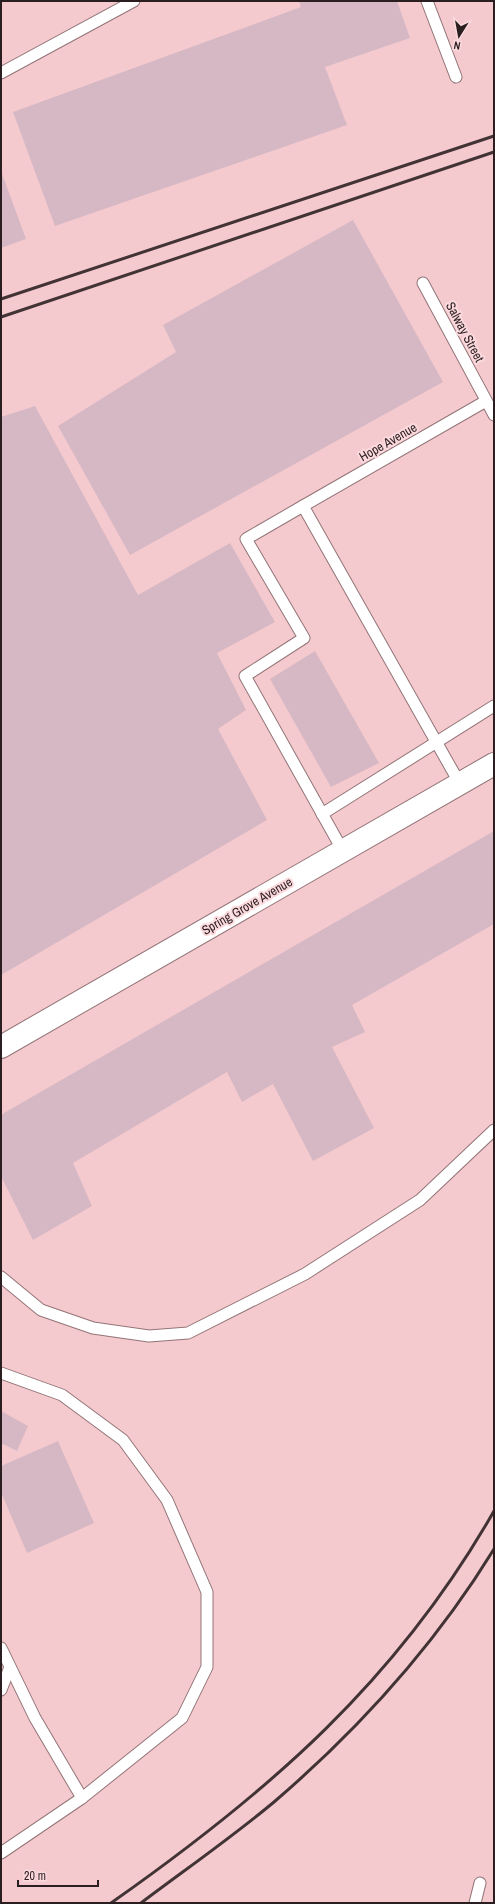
<svg xmlns="http://www.w3.org/2000/svg" width="495" height="1904" font-family="'Archivo Narrow',sans-serif">
<style>
.built{fill:#f5cacf}
.building{fill:#d6b8c4}
.lines{fill:none;stroke-linecap:round;stroke-linejoin:round}
.service-casing{stroke:#927477;stroke-width:13}
.secondary-casing{stroke:#927477;stroke-width:24}
.service{stroke:#fff;stroke-width:11}
.secondary{stroke:#fff;stroke-width:22}
.rail{stroke:#423335;stroke-width:3}
.labels{text-anchor:middle;dominant-baseline:central;stroke-width:4;stroke-linejoin:round;paint-order:stroke}
.street-label{font-size:13px;fill:#2a1e20;stroke:#fbd9dd}
</style>
<rect width="100%" height="100%" fill="#fbd9dd"/>
<rect class="built" x="1" y="1" width="493" height="1902"/>
<g class="building">
<path d="M299 1H397L410 38 325 67 347 125 55 226 13 112 301 7Z"/>
<path d="M1 171 26 239 1 248Z"/>
<path d="M353 220 443 382 130 555 58 426 176 352 163 325Z"/>
<path d="M35 406 138 595 230 543 275 622 217 653 246 710 218 729 267 820 1 975V417Z"/>
<path d="M315 651 379 763 331 787 270 679Z"/>
<path d="M494 831V924L352 1005 365 1032 332 1047 374 1128 313 1161 273 1084 242 1102 227 1072 73 1163 92 1206 33 1240 1 1176V1116L4 1113Z"/>
<path d="M1 1411 28 1426 17 1451 1 1443Z"/>
<path d="M58 1441 94 1523 27 1553 1 1492V1466Z"/>
</g>
<g class="lines">
<defs>
<g id="service">
<path d="M427 1 456 77"/>
<path d="M1 73 134 1"/>
<path d="M423 283 494 415"/>
<path d="M303 506 486 401"/>
<path d="M322 814 494 706"/>
<path d="M343 851 245 676 304 638 246 539 303 506 460 784"/>
<path d="M1 1277 41 1310 93 1328 149 1336 188 1333 305 1274 420 1200 494 1130"/>
<path d="M1 1373 62 1395 123 1440 167 1500 207 1592V1667L182 1718 82 1798 1 1853"/>
<path d="M1 1648 35 1718 82 1798"/>
<path d="M1 1690 10 1667"/>
<path d="M475 1903 480 1883"/>
</g>
<path id="secondary" d="M1 1047 494 764"/>
</defs>
<use href="#service" class="service-casing"/>
<use href="#secondary" class="secondary-casing"/>
<use href="#service" class="service"/>
<use href="#secondary" class="secondary"/>
<g class="rail">
<path d="M1 299 494 136"/>
<path d="M1 317 494 152"/>
<path d="M111 1903C269 1792 397 1681 494 1511"/>
<path d="M141 1903C186 1869 231 1838 274 1802 359 1729 435 1645 494 1549"/>
</g>
</g>
<g class="labels">
<g class="street-label">
<text transform="translate(465 332) rotate(62)">Salway Street</text>
<text transform="translate(388 442) rotate(-30)">Hope Avenue</text>
<text transform="translate(247 906) rotate(-30)">Spring Grove Avenue</text>
</g>
</g>
<rect width="495" height="1904" fill="none" stroke="#2a1e20" stroke-width="4"/>
<g transform="translate(459 36) rotate(191)" stroke="#fbd9dd" stroke-width="3" paint-order="stroke">
<path d="M0-3L7 15L0 10L-7 15Z" fill="#2a1e20"/>
<text y="-6" font-size="11" font-weight="bold" text-anchor="middle" fill="#2a1e20">N</text>
</g>
<path d="M18 1880v6h80v-6" fill="none" stroke="#2a1e20" stroke-width="2"/>
<text x="24" y="1880" font-size="12" fill="#2a1e20" stroke="#fbd9dd" stroke-width="3" paint-order="stroke">20 m</text>
</svg>
